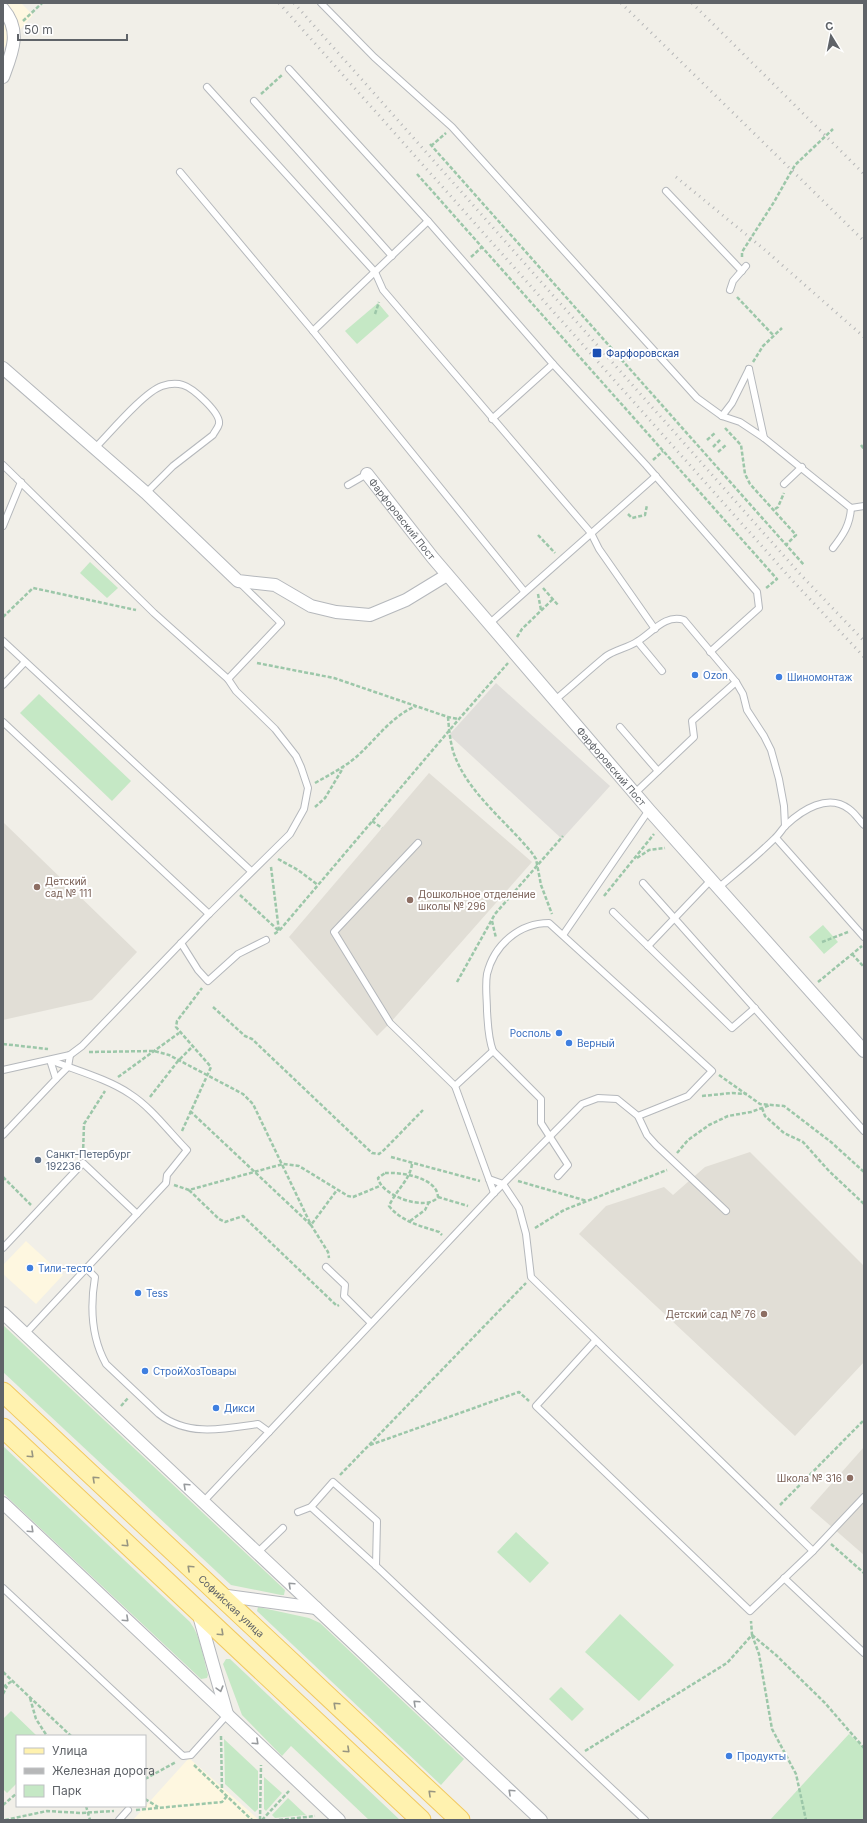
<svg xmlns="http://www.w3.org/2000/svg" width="867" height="1823" font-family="Inter,sans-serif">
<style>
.commercial{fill:#fef7e0}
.industrial{fill:#e0deda}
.education{fill:#e1ded6}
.green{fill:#c5e8c5}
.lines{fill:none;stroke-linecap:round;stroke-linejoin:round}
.lane-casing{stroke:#b5b8bc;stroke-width:8}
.street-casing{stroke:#b5b8bc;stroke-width:14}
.primary-casing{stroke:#f2c960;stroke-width:21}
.path{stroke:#9cc7a9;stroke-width:2.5;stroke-dasharray:4 2;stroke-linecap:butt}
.lane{stroke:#fff;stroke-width:6}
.street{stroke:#fff;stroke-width:12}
.primary{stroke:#fff2af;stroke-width:19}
.rail{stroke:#b6b7b8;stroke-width:3;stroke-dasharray:1 5;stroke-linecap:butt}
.oneway{stroke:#979581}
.oneway2{stroke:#979a9d}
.transit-dot{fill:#1a4fb4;stroke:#fff;stroke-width:1.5}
.shop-dot{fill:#3f7fe0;stroke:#fff;stroke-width:1.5}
.education-dot{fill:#8d6e63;stroke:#fff;stroke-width:1.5}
.service-dot{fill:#5c6f8a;stroke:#fff;stroke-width:1.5}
.labels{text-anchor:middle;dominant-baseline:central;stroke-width:4;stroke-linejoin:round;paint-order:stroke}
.transit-label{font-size:10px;fill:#164399;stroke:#fff;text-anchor:start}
.street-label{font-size:10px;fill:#5f6368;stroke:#fff}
.shop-label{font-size:10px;fill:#366cbe;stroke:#fff;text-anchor:start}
.education-label{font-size:10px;fill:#785e54;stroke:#fff;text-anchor:start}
.service-label{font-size:10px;fill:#4e5e75;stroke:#fff;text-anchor:start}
</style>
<rect width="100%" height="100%" fill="#f1efe8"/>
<g class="commercial">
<path d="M3 3H21L33 15 3 49Z"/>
<path d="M26 1241 63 1275 36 1304 3 1274V1265Z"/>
<path d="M189 1758 259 1820H133Z"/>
</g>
<path class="industrial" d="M496 683 610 786 562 839 449 735Z"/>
<g class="education">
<path d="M429 773 532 862 390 1023 377 1036 289 937Z"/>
<path d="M3 822 137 952 92 1000 3 1020Z"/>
<path d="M750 1152 864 1266V1362L795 1436 579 1234 606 1206 664 1187 673 1195 705 1167Z"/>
<path d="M864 1447V1555L810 1508Z"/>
</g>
<g class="green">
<path d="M378 303 389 316 357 344 345 331Z"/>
<path d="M90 562 118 588 107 598 80 573Z"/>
<path d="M39 694 131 781 112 801 20 713Z"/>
<path d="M823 925 838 942 824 954 809 937Z"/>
<path d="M3 1325 285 1590 284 1595H281L231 1585 3 1372Z"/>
<path d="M3 1446 190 1622C201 1637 203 1657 208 1675L207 1678 201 1679 3 1493Z"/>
<path d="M516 1532 549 1563 530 1583 497 1552Z"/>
<path d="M258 1607 309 1618 320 1623 464 1759 441 1785 257 1611Z"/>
<path d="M620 1614 674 1665 639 1701 585 1652Z"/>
<path d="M226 1659H230L400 1820H369L291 1746 282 1756 242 1715 223 1664Z"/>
<path d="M561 1687 584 1709 572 1721 549 1699Z"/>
<path d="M11 1711 37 1736H17V1783L7 1793 3 1789V1719Z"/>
<path d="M849 1734 864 1748V1820H770Z"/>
<path d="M224 1739 258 1771V1809L255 1812 225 1784Z"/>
<path d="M264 1777 282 1793 266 1811 264 1809Z"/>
<path d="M288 1798 306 1815 275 1818 272 1815Z"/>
</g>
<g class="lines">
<defs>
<g id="lane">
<path d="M321 3 374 57 452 127 697 398 722 416 740 422 764 438"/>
<path d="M289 69 428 221 553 364 646 465 757 592 759 608 710 652"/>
<path d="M207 87 375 272 383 290 591 533 599 549 655 629"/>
<path d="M254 101 392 256"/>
<path d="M180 172 313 331 524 591"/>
<path d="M666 191 742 271"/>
<path d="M730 290 733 281 746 266"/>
<path d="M313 331 428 221"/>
<path d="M749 369 764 438 851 508 864 506"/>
<path d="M722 416 732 403 749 369"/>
<path d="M492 419 553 364"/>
<path d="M94 449C109 434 144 392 162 386 168 384 177 383 183 385 193 388 221 413 219 424 218 428 215 431 213 435L173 466 146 493"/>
<path d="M3 465 154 613 228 679 236 691 275 729 296 756 301 767 308 788 304 809 290 834 209 914 82 1046 70 1055 3 1070"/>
<path d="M784 484 802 467"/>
<path d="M348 485 367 474"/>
<path d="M3 526 21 482"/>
<path d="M833 548C843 535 850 525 851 508"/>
<path d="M490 623 656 476"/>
<path d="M3 641 251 871"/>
<path d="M638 642 662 671"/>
<path d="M228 679 281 623 239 582"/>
<path d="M3 685 25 662"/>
<path d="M555 700C572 686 588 671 605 657 614 650 628 648 638 641 653 632 665 614 684 620L736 682 743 694 747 710 764 736 771 750 779 779 784 806 785 826"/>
<path d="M3 722 209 914"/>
<path d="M620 727 658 771"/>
<path d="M635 793 694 737 692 721 736 682"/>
<path d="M776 838 864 937"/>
<path d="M418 843 334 932 390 1023 455 1086"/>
<path d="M643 883 864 1131"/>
<path d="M718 888C737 872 757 856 774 839 779 835 782 829 786 825 802 810 828 793 849 809 855 813 859 820 864 825"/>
<path d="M613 912 732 1028 755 1008"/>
<path d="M563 935 649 810"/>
<path d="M181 943 198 970 208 981 238 954 266 940"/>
<path d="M648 946 711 880"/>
<path d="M493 1051 455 1086 494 1193"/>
<path d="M56 1079 68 1067 70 1055"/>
<path d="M3 1135 56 1079 50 1060"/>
<path d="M558 1176 568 1165 541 1123V1099L493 1051C488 1038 488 1025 487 1011 487 999 485 986 487 974 494 945 519 923 549 923L712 1071 688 1096 638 1116"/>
<path d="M489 1179 503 1184 519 1208 526 1234 531 1277 813 1551"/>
<path d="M3 1248 83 1163 137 1214"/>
<path d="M326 1267 345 1285 344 1296 371 1323"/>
<path d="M86 1268 95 1277C90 1307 91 1337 106 1364L159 1414C188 1437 224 1429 258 1424L269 1432"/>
<path d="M25 1334 166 1183 167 1175 187 1150C169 1132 152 1108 130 1094 108 1079 75 1070 50 1060"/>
<path d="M595 1341 536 1406 750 1611 813 1551 864 1497"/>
<path d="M203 1502 494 1193 582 1104 598 1098 617 1099 638 1116 647 1135 656 1145 726 1211"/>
<path d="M311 1507 376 1566 645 1820"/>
<path d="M298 1512 311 1507 333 1482 377 1521 376 1566"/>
<path d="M257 1553 283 1528"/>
<path d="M784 1578 864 1653"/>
<path d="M3 1588 183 1756 191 1755 227 1715"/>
<path d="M119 1820 128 1810"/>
</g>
<g id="street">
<path d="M3 9C22 31 12 53 3 77"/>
<path d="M3 368 146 493 238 581 275 585 311 606 336 612 370 615 406 600 447 575"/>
<path id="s1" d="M367 474 433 558 649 810 864 1051"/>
<path d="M3 1313 541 1820"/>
<path d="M3 1503 339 1820"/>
<path d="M220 1595 316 1608"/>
<path d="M198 1612 227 1714"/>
</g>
<g id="primary">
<path id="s2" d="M3 1392 460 1820"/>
<path d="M3 1428 421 1820"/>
</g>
</defs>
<use href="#lane" class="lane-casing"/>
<use href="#street" class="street-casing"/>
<use href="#primary" class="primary-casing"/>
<g class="path">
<path d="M23 21 42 3"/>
<path d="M261 94 282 75"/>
<path d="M430 144 804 565"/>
<path d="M431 146 446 133"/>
<path d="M417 174 777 579 765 589"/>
<path d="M471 257 482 247"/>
<path d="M742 257V252L774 202 795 165 833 129"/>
<path d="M737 297 774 336"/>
<path d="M375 314 379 302"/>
<path d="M753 362 763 346 782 328"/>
<path d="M725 428 741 445 745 474 750 484 796 535 786 545"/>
<path d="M707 440 715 433"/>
<path d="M861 445 864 449"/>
<path d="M713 447 721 439"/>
<path d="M718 452 726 445"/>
<path d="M653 460 663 451"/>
<path d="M775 509 778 507 784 493"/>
<path d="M628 514 632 518 645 515 647 505"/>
<path d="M538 535 555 553"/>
<path d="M543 588 558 605"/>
<path d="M538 594 541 610"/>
<path d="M3 617 33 588 136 610"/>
<path d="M517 637 522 629 553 599"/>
<path d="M257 663 334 678 448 717 458 719"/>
<path d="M448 717C449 729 450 742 454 754 468 793 506 821 532 853L536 859 541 885 552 914"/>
<path d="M315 783C329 775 343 768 355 758 376 740 390 717 416 706"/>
<path d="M315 807 325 798 343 768"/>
<path d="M372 821 382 828"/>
<path d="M637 858 649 850 665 848"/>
<path d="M278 859 298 870 318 885"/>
<path d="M271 867 279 931 274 934"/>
<path d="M240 895 279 931 459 719 508 663"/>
<path d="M604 896 654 834"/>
<path d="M492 921 496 938"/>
<path d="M822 942 848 932"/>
<path d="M852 954 864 967"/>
<path d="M457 982 495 914 563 836"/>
<path d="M818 982 862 946"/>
<path d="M213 1007 245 1036 252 1039 372 1153 379 1154 384 1150 423 1110"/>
<path d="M3 1044 48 1049"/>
<path d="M89 1052 154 1051 169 1055 243 1094 253 1104 311 1225 328 1252 329 1258"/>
<path d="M719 1075 760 1104 784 1106 831 1142 864 1172"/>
<path d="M118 1077 179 1033"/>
<path d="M702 1096 732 1093 747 1094"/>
<path d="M150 1097 178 1061 192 1047"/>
<path d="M762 1108 765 1116 784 1133 803 1142 829 1171 864 1204"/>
<path d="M190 1111 311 1225 337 1190"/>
<path d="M182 1131 211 1067 176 1027 177 1021 202 988"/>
<path d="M677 1153 688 1140 709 1125 728 1116 751 1112 770 1105"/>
<path d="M83 1154 84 1124 105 1091"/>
<path d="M391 1157 480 1181"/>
<path d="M412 1164C410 1180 396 1190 389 1206 402 1222 421 1226 439 1232L442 1235"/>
<path d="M385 1173C400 1172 437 1177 438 1197 427 1212 381 1196 378 1178Z"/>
<path d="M3 1177 31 1205"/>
<path d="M518 1181 587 1201"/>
<path d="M174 1185 189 1190 283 1164 299 1166 348 1196 353 1197 380 1186"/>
<path d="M189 1190 219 1219 225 1222 243 1216 337 1306 339 1305"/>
<path d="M438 1197 468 1206"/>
<path d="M410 1221 425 1210 429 1202"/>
<path d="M535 1228 564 1210 667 1170"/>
<path d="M121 1406 128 1398"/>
<path d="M370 1445 519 1392 529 1401"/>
<path d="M340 1475 526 1283"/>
<path d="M780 1505 864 1420"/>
<path d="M831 1544 864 1573"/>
<path d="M752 1635 759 1654 772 1729 796 1774 806 1820"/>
<path d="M752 1635 776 1655 825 1703 864 1748"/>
<path d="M3 1672 71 1736"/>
<path d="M3 1687 12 1681"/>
<path d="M3 1694 7 1686"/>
<path d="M30 1698 36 1719 47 1736"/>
<path d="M221 1736 222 1791"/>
<path d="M585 1751 727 1663 752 1635 751 1621"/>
<path d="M194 1765 252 1820"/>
<path d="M145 1779 176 1762"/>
<path d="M145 1799 158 1807"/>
<path d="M3 1805 17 1793"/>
<path d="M86 1806 90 1820"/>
<path d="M136 1810 222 1802 227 1796"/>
<path d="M5 1820 47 1811 81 1813 114 1811"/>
<path d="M260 1820 261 1765"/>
<path d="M262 1820 289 1791"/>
<path d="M279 1820 315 1816"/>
</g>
<use href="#lane" class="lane"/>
<use href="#street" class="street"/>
<use href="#primary" class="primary"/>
<g class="rail">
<path d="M279 3 792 580 864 657"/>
<path d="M294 3 800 574 864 641"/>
<path d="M621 3 864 241"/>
<path d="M692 3 864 174"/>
<path d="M676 177 765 250 864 337"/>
</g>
</g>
<defs><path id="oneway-chevron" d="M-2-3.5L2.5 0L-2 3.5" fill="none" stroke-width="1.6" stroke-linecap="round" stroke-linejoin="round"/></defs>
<g class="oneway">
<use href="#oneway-chevron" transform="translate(31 1455) rotate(43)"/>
<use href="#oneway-chevron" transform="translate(95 1479) rotate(-137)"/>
<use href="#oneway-chevron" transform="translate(126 1544) rotate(43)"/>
<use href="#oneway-chevron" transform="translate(190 1568) rotate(-137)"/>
<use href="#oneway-chevron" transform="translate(221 1633) rotate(43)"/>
<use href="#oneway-chevron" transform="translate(336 1705) rotate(-137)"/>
<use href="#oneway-chevron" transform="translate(347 1750) rotate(43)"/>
<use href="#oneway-chevron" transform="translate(431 1793) rotate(-137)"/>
</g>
<g class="oneway2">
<use href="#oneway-chevron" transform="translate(186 1486) rotate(-137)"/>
<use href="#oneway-chevron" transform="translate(31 1530) rotate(43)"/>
<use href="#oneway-chevron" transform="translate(291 1585) rotate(-137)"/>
<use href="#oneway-chevron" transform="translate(126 1619) rotate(43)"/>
<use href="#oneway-chevron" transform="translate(220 1689) rotate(74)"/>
<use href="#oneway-chevron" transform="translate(416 1703) rotate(-137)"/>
<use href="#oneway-chevron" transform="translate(256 1742) rotate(43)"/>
<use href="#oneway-chevron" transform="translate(511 1792) rotate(-137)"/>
</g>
<rect class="transit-dot" x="592" y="348" width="10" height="10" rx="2"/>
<g class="shop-dot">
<circle cx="695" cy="675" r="4"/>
<circle cx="779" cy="677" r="4"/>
<circle cx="559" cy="1033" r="4"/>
<circle cx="569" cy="1043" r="4"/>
<circle cx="30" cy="1268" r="4"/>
<circle cx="138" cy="1293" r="4"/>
<circle cx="145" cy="1371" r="4"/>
<circle cx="216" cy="1408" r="4"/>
<circle cx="729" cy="1756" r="4"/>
</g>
<g class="education-dot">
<circle cx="37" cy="887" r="4"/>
<circle cx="410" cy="900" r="4"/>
<circle cx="764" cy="1314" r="4"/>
<circle cx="850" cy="1478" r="4"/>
</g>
<circle class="service-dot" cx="38" cy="1160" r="4"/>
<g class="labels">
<g class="transit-label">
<text x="606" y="353">Фарфоровская</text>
</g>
<g class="street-label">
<text stroke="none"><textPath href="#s1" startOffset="57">Фарфоровский Пост</textPath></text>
<text stroke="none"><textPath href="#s1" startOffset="381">Фарфоровский Пост</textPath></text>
<text stroke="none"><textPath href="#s2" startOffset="313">Софийская улица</textPath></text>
</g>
<g class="shop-label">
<text x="703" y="675">Ozon</text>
<text x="787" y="677">Шиномонтаж</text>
<text x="551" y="1033" text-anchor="end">Росполь</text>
<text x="577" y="1043">Верный</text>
<text x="38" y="1268">Тили-тесто</text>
<text x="146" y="1293">Tess</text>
<text x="153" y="1371">СтройХозТовары</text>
<text x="224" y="1408">Дикси</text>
<text x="737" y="1756">Продукты</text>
</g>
<g class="education-label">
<text x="45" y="881">Детский<tspan x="45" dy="12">сад № 111</tspan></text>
<text x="418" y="894">Дошкольное отделение<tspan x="418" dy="12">школы № 296</tspan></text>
<text x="756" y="1314" text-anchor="end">Детский сад № 76</text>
<text x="842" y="1478" text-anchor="end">Школа № 316</text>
</g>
<g class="service-label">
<text x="46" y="1154">Санкт-Петербург<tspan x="46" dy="12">192236</tspan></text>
</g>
</g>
<rect width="867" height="1823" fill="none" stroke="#5f6368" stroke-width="8"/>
<rect x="16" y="1735" width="130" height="72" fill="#ffffff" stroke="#bfc1c3"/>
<rect x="24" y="1748" width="20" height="6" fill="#fff2af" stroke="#bfc1c3"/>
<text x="52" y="1755" font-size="12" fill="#5f6368">Улица</text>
<rect x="24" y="1768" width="20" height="6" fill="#b6b7b8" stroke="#bfc1c3"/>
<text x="52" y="1775" font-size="12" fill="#5f6368">Железная дорога</text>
<rect x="24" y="1785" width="20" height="12" fill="#c5e8c5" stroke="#bfc1c3"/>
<text x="52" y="1795" font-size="12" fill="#5f6368">Парк</text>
<g transform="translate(831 36) rotate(350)" stroke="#ffffff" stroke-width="3" paint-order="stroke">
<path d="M0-3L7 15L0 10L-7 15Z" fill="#5f6368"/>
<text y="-6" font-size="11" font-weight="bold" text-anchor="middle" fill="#5f6368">С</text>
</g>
<path d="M18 34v6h109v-6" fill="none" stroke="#5f6368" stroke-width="2"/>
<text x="24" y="34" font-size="12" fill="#5f6368" stroke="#ffffff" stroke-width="3" paint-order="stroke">50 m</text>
</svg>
